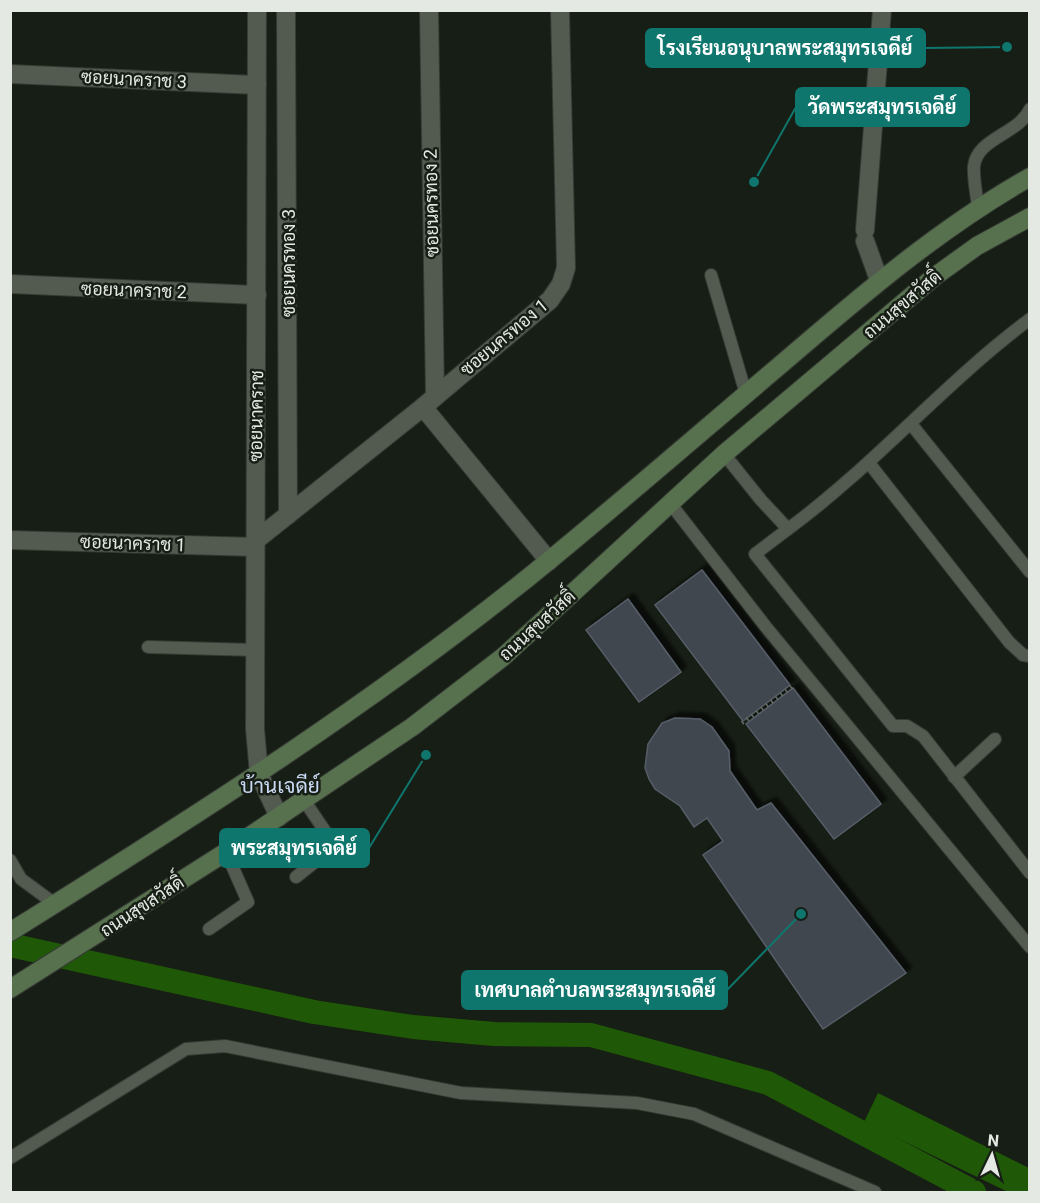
<svg xmlns="http://www.w3.org/2000/svg" width="1040" height="1203" font-family="Roboto,Sarabun,sans-serif">
<style>
.water{fill:#1f5806}
.lines{fill:none;stroke-linecap:round;stroke-linejoin:round}
.canal{stroke:#1f5806;stroke-width:24}
.building{fill:#404650;stroke:#575e68;stroke-width:1.5;filter:url(#shadow)}
.service-casing{stroke:#353a34;stroke-width:14}
.minor-casing{stroke:#353a34;stroke-width:20}
.secondary-casing{stroke:#353a34;stroke-width:20}
.path{stroke:#676d65;stroke-width:4;stroke-dasharray:1.5 4.5;stroke-linecap:butt}
.service{stroke:#535a50;stroke-width:12}
.minor{stroke:#535a50;stroke-width:18}
.secondary{stroke:#57704e;stroke-width:18}
.labels{text-anchor:middle;dominant-baseline:central;stroke-width:5;stroke-linejoin:round;paint-order:stroke}
.street-label{font-size:18px;fill:#e4e9e3;stroke:#171e15}
.quarter-label{font-size:21px;fill:#cad9f3;stroke:#171e15}
.leader{fill:none;stroke:#0f766e;stroke-width:2}
.callout-dot{fill:#0f766e;stroke:#171e15;stroke-width:2}
.callout{fill:#0f766e;stroke:#0f766e;stroke-width:2}
.callout-label{font-size:20px;text-anchor:middle;font-weight:bold;fill:#fff}
</style>
<defs>
<filter id="shadow"><feDropShadow dx="5.5" dy="-5.5" stdDeviation="1.5" flood-color="#0009"/></filter>
</defs>
<rect width="100%" height="100%" fill="#171e15"/>
<path class="water" d="M878 1093 1029 1168V1192H1008L864 1122Z"/>
<g class="lines">
<path class="canal" d="M10 945 314 1012 413 1027 494 1034 591 1035 768 1083 974 1192"/>
</g>
<g class="building">
<path d="M702 570 790 685 743 721 655 605Z"/>
<path d="M628 599 681 672 639 702 586 630Z"/>
<path d="M793 688 881 804 834 839 746 724Z"/>
<path d="M675 718 700 719 712 727 729 751 730 771 757 810 771 803 906 973 823 1029 703 855 723 841 707 818 694 827 680 806 655 789 649 779 645 768 648 744 662 723Z"/>
</g>
<g class="lines">
<defs>
<g id="service">
<path d="M978 209C977 195 973 179 974 166 977 138 1019 134 1030 109"/>
<path d="M711 275 746 394"/>
<path d="M911 424 1030 572"/>
<path d="M724 454 761 500 788 529C874 466 944 383 1030 319"/>
<path d="M869 463 1009 642 1023 655 1030 656"/>
<path d="M670 503 766 627 1030 947"/>
<path d="M788 529 755 554 893 726H907L923 736 1030 873"/>
<path d="M148 647 255 650"/>
<path d="M954 777 995 739"/>
<path d="M10 860 21 879 55 904"/>
<path d="M296 877 335 846 304 800"/>
<path d="M209 929 248 902 226 852"/>
<path d="M10 1158 186 1049 225 1046 461 1093 637 1103 694 1114 875 1192"/>
</g>
<g id="minor">
<path d="M257 10 255 729 259 774 279 817"/>
<path d="M286 10 288 515"/>
<path d="M429 10 435 395"/>
<path d="M10 74 257 85"/>
<path d="M865 230 882 10"/>
<path d="M865 241 879 280"/>
<path d="M10 284 257 295"/>
<path d="M423 407 549 561"/>
<path d="M10 540 255 547"/>
<path d="M255 541 423 407 550 300 561 284 566 268 560 10"/>
</g>
<g id="secondary">
<path d="M10 932C196 816 382 698 551 559 630 494 707 427 785 361 863 294 940 228 1030 177"/>
<path d="M10 989 226 852 412 727 503 657 724 454 934 277 977 246 1030 217"/>
</g>
</defs>
<use href="#service" class="service-casing"/>
<use href="#minor" class="minor-casing"/>
<use href="#secondary" class="secondary-casing"/>
<path class="path" d="M742 723 795 685"/>
<use href="#service" class="service"/>
<use href="#minor" class="minor"/>
<use href="#secondary" class="secondary"/>
</g>
<g class="labels">
<g class="street-label">
<text transform="translate(134 79) rotate(3)">ซอยนาคราช 3</text>
<text transform="translate(431 203) rotate(-91)">ซอยนครทอง 2</text>
<text transform="translate(288 263) rotate(-90)">ซอยนครทอง 3</text>
<text transform="translate(134 290) rotate(2)">ซอยนาคราช 2</text>
<text transform="translate(902 304) rotate(-40)">ถนนสุขสวัสดิ์</text>
<text transform="translate(504 337) rotate(-40)">ซอยนครทอง 1</text>
<text transform="translate(256 416) rotate(-89)">ซอยนาคราช</text>
<text transform="translate(133 543) rotate(2)">ซอยนาคราช 1</text>
<text transform="translate(537 625) rotate(-42)">ถนนสุขสวัสดิ์</text>
<text transform="translate(142 906) rotate(-33)">ถนนสุขสวัสดิ์</text>
</g>
<g class="quarter-label">
<text x="280" y="786">บ้านเจดีย์</text>
</g>
</g>
<path class="leader" d="M1007 47L925 48M754 182L796 107M426 755L369 848M801 914L727 990"/>
<g class="callout-dot">
<circle cx="1007" cy="47" r="6"/>
<circle cx="754" cy="182" r="6"/>
<circle cx="426" cy="755" r="6"/>
<circle cx="801" cy="914" r="6"/>
</g>
<g class="callout">
<rect x="646" y="29" width="279" height="38" rx="6"/>
<rect x="796" y="88" width="173" height="38" rx="6"/>
<rect x="220" y="829" width="149" height="38" rx="6"/>
<rect x="462" y="971" width="265" height="38" rx="6"/>
</g>
<g class="callout-label">
<text x="785" y="55">โรงเรียนอนุบาลพระสมุทรเจดีย์</text>
<text x="882" y="114">วัดพระสมุทรเจดีย์</text>
<text x="294" y="855">พระสมุทรเจดีย์</text>
<text x="595" y="997">เทศบาลตำบลพระสมุทรเจดีย์</text>
</g>
<rect width="1040" height="1203" fill="none" stroke="#e4e9e3" stroke-width="24"/>
<g transform="translate(992 1155) rotate(5)" stroke="#171e15" stroke-width="4.5" paint-order="stroke">
<path d="M0-4.5L10 22L0 15L-10 22Z" fill="#e4e9e3"/>
<text y="-9" font-size="16" font-weight="bold" text-anchor="middle" fill="#e4e9e3">N</text>
</g>
</svg>
